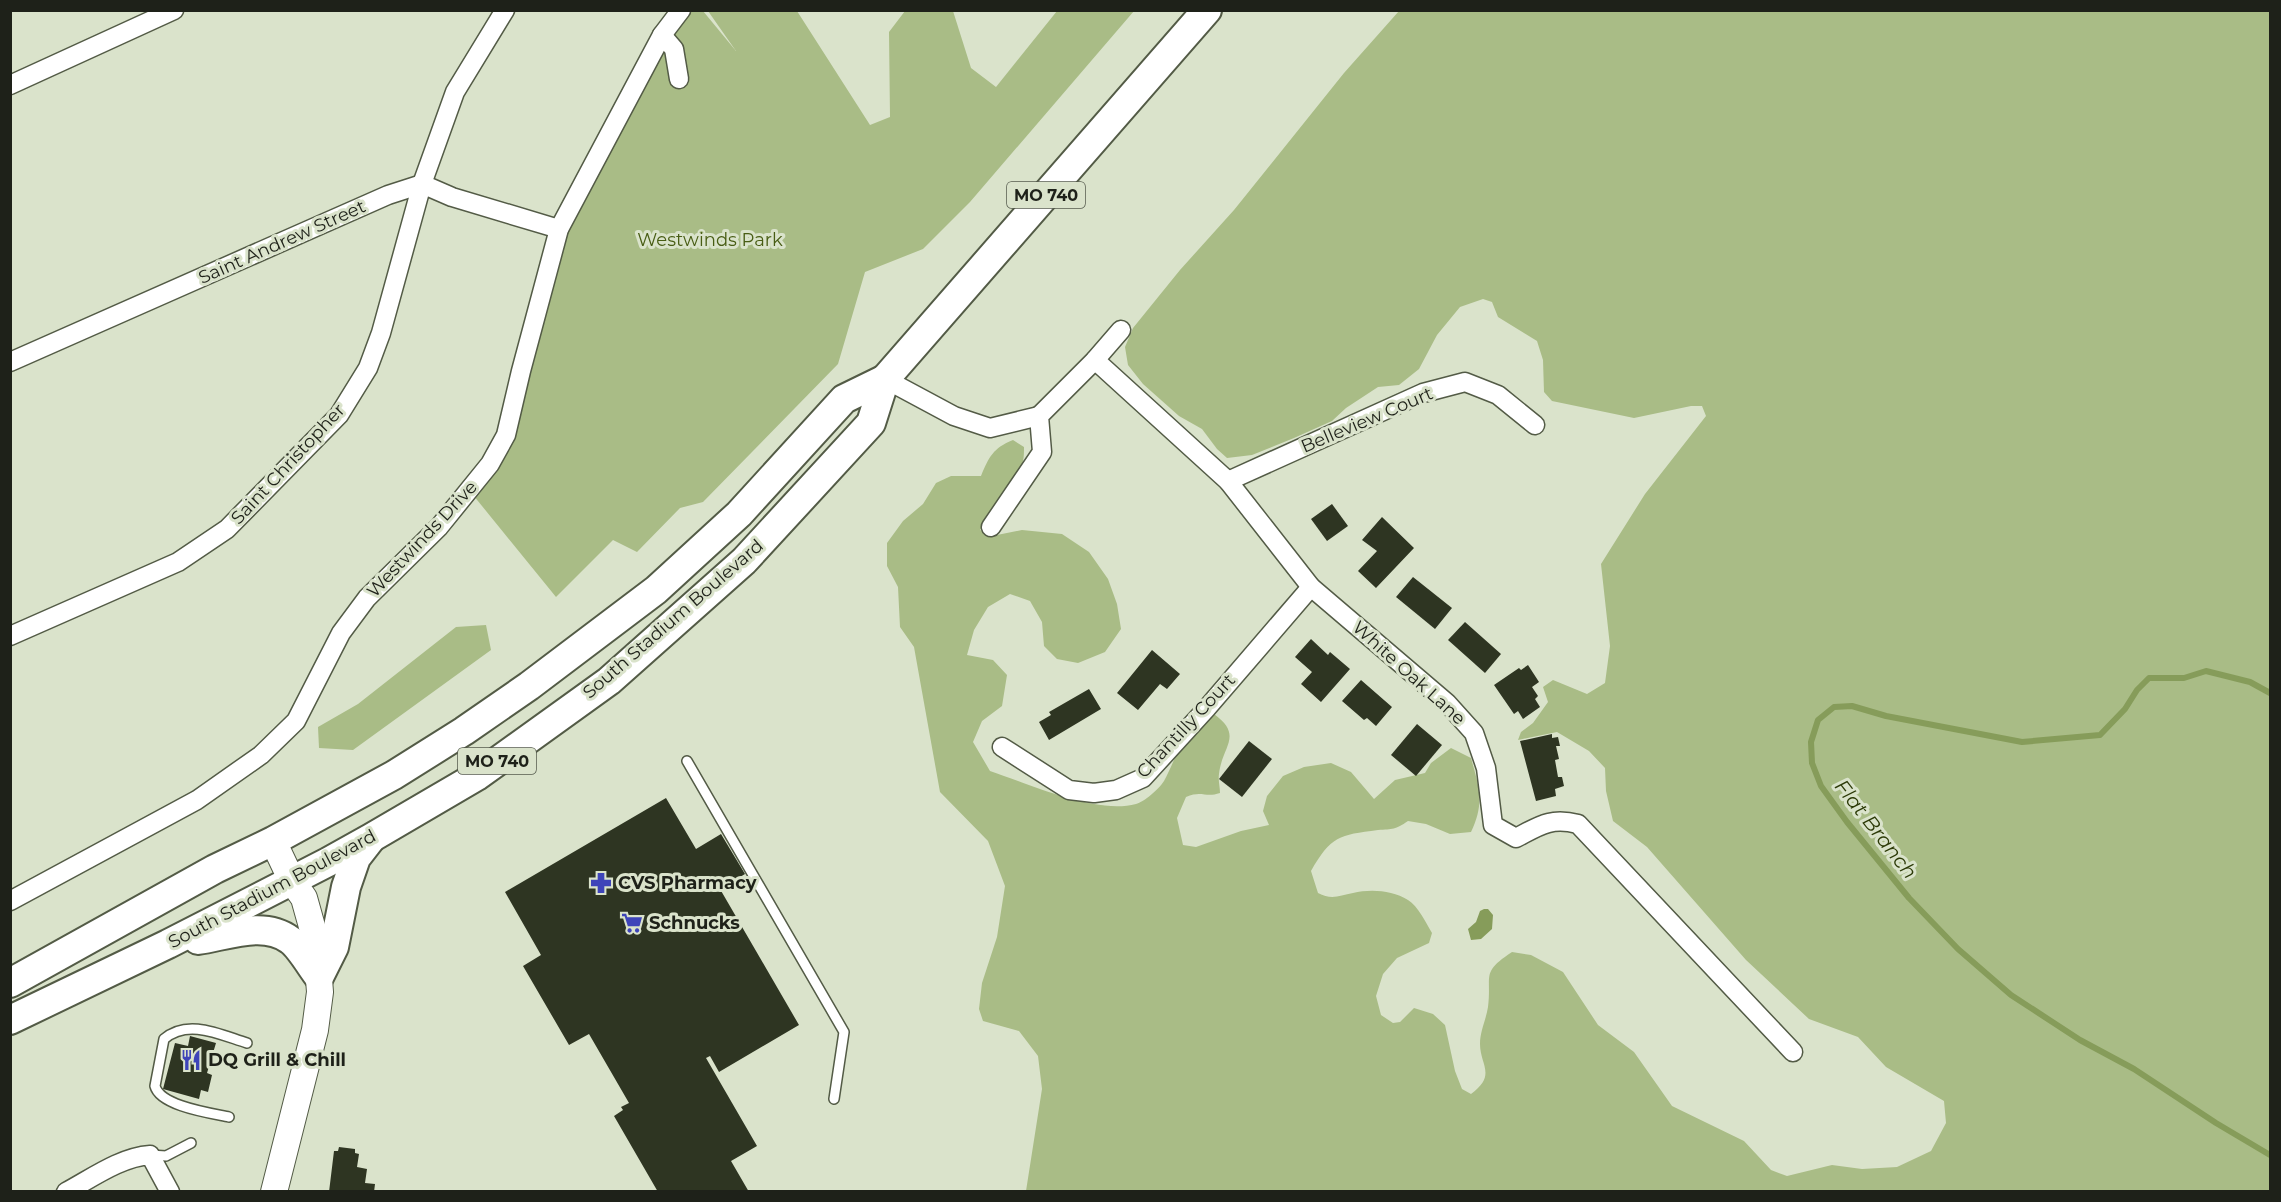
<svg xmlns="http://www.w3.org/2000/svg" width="2281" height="1202" font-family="Montserrat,sans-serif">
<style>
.green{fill:#a9bc86}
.water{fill:#869c5a}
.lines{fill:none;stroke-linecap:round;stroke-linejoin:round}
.stream{stroke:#869c5a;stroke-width:6}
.building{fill:#2e3522}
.lane-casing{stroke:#535b46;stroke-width:12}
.street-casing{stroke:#535b46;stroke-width:21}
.secondary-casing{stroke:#535b46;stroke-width:28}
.primary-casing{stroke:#535b46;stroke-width:32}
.lane{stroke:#fff;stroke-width:9}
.street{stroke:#fff;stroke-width:18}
.secondary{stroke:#fff;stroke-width:26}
.primary{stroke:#fff;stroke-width:28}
.labels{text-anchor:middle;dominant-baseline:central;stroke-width:6;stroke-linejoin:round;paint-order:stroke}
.shield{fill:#dae3cb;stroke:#565b4e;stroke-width:1.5}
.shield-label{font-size:16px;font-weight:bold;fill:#1e2119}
.park-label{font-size:18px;fill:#485d14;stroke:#dae3cb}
.street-label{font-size:18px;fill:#1e2119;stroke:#dae3cb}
.poi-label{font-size:18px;font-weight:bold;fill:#1e2119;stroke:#dae3cb;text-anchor:start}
.water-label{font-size:20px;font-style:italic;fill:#2c3a07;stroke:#dae3cb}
</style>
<rect width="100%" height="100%" fill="#dae3cb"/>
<g class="green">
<path d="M681 11H703L736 51 708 11H797L870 125 890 117 889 32 905 11H953L971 68 996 87 1057 11H1134L970 202 923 249 865 272 838 364 703 502 680 508 637 552 613 540 556 597 469 490 490 464 559 229Z"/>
<path d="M1399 11H2270V1191H1026L1042 1089 1038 1056 1019 1031 983 1021 979 1009 982 983 997 937 1005 886 988 841 940 792 914 647 900 627 898 587 887 566V543L903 521 923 504 936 483 951 476H981C989 457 993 448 1013 440L1024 447C1024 451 1024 457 1023 461 1019 481 991 511 980 530L997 535 1022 530 1062 534 1089 552 1108 579 1117 604 1121 629 1105 652 1078 663 1057 659 1044 646 1042 622 1030 601 1010 594 988 607 974 630 967 655 993 660 1007 675 1002 706 982 721 973 742 990 771C1029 784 1096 815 1136 804 1144 802 1159 789 1164 781 1173 765 1181 738 1195 726 1200 721 1208 718 1214 714 1244 736 1222 746 1219 774 1218 780 1220 787 1220 793 1205 798 1202 790 1186 797L1177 818 1183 845 1196 847 1241 831 1269 825 1263 811 1267 796 1283 776 1304 767 1331 763 1351 772 1374 799 1395 780 1425 773 1431 763 1451 748 1471 758C1479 787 1485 803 1471 832L1450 834 1426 824 1408 821C1395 830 1393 829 1378 830 1339 835 1331 836 1311 871L1318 893C1331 900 1339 896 1353 893 1370 889 1392 890 1408 900 1418 906 1426 923 1432 933L1429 943 1397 958 1383 974 1376 996 1381 1015 1393 1023 1400 1022 1414 1008 1433 1014 1445 1025 1455 1071 1462 1089 1471 1094C1497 1075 1480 1065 1480 1044 1480 1031 1486 1020 1488 1007 1492 975 1480 973 1512 952L1531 955 1563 972 1598 1025 1634 1052 1672 1106 1744 1141 1771 1170 1787 1176 1832 1165 1862 1169 1897 1167 1931 1151 1946 1123 1944 1101 1886 1067 1858 1037 1809 1019 1746 960 1647 847 1613 821 1606 791 1605 768 1589 751 1557 732 1518 740 1521 732 1533 723 1548 702 1543 687 1553 680 1587 694 1605 683 1610 646 1601 564 1645 494 1706 416 1702 406H1691L1634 418 1552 401 1544 392 1543 360 1537 341 1498 317 1492 302 1483 299 1460 307 1437 335 1419 369 1399 385 1378 387 1346 408 1332 421 1294 438 1252 455 1227 458 1217 449 1202 429 1179 416 1143 384 1128 365 1125 347 1133 328 1180 270 1234 210 1344 73Z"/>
<path d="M486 625 491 650 353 750 319 748 318 727 358 704 456 627Z"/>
</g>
<path class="water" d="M1484 909H1488L1493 915 1492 929 1481 939 1471 940 1468 929 1476 922 1480 911Z"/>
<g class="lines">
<path class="stream" d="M2270 693 2250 682 2206 671 2184 678H2149L2137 690 2125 709 2100 735 2022 742 1886 716 1852 706 1834 707 1818 720 1811 742 1812 763 1821 786 1847 822 1909 898 1958 949 2011 995 2080 1040 2134 1069 2216 1123 2270 1155"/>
</g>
<g class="building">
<path d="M1332 504 1348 526 1327 541 1311 519Z"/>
<path d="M1382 517 1414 548 1376 588 1358 571 1377 551 1362 540Z"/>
<path d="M1413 577 1452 608 1435 629 1396 597Z"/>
<path d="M1465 622 1501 654 1485 673 1448 640Z"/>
<path d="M1311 639 1328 655 1330 652 1350 669 1321 702 1301 684 1312 672 1295 657Z"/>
<path d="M1152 650 1180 674 1167 689 1160 684 1138 710 1117 693Z"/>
<path d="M1528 665 1539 682 1532 687 1538 696 1535 699 1540 707 1523 719 1518 711 1514 714 1494 685 1519 668 1521 670Z"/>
<path d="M1361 680 1392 707 1376 726 1367 718 1364 720 1342 701Z"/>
<path d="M1089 689 1101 709 1049 740 1039 722 1051 715 1049 712Z"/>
<path d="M1417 724 1442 745 1416 776 1391 755Z"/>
<path d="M1552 734V738L1558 737 1560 746H1556L1559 759 1555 760 1558 777H1562L1564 786 1555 789 1556 796 1536 801 1520 741Z"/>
<path d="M1249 741 1272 759 1242 797 1219 779Z"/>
<path d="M666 798 696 849 721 834 745 874 720 889 799 1025 719 1072 710 1056 706 1058 757 1146 731 1161 749 1192H658L614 1116 623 1110 621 1107 629 1103 589 1034 569 1045 523 966 541 955 505 892Z"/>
<path d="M190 1036 216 1043 207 1073 212 1075 208 1092 201 1090 199 1099 163 1089 175 1043 188 1046Z"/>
<path d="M339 1147 355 1149V1153L359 1154 357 1167 367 1169 365 1183 375 1184 374 1192H329L334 1151H338Z"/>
</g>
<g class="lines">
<defs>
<g id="lane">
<path d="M687 761 844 1032 834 1099"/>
<path d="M229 1117C210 1113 160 1106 155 1086L164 1039C188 1018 221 1035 247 1043"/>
<path d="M150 1155 166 1156 191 1143"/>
</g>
<g id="street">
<path d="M662 35 674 49 679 79"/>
<path d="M10 85 174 10"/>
<path d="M1095 360 1228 481 1311 587 1447 703 1474 733 1486 768 1493 825 1516 838C1539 826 1550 817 1578 824L1793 1052"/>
<path d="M10 362 388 195 422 184 452 197 559 229"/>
<path d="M885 379 954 416 990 428 1039 416"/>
<path d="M1228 481 1423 393 1465 382 1498 395 1535 425"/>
<path d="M991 527 1042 452 1039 416 1095 360 1121 330"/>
<path d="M10 636 178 562 227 529 339 415 368 368 381 333 422 184 455 92 505 10"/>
<path d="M1002 747 1069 790 1094 793 1116 790 1143 778 1207 708 1311 587"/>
<path d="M10 901 197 800 261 755 296 721 341 633 367 598 439 527 490 464 506 435 521 371 559 229 662 35 681 10"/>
<path d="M66 1192C92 1178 121 1157 150 1155L170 1192"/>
</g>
<path id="secondary" d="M273 841 292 881 304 898 316 941 320 992 315 1030 274 1192"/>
<g id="primary">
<path d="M198 940C226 936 264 920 290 940 300 947 311 967 319 977L334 947 346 887 356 858 370 840"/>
<path d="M10 983 215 869 273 841 394 775 464 731 529 686 656 590 739 514 844 399 885 379"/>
<path d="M10 1020 168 944 328 862 371 838 477 776 609 681 744 561 871 423 885 379 1207 10"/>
</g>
</defs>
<use href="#lane" class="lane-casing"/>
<use href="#street" class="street-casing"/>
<use href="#secondary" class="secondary-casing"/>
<use href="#primary" class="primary-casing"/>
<use href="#lane" class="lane"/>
<use href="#street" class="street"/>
<use href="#secondary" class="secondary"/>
<use href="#primary" class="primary"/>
</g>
<defs>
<symbol id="pharmacy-bare" viewBox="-9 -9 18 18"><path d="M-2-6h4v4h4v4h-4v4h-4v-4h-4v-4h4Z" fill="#3e44b9" stroke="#dae3cb" stroke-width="2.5" paint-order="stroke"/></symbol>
<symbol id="supermarket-bare" viewBox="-9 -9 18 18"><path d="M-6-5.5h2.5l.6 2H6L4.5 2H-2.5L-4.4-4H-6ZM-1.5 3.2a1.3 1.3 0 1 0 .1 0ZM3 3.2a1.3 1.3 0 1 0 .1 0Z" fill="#3e44b9" stroke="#dae3cb" stroke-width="2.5" paint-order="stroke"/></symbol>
<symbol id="restaurant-bare" viewBox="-9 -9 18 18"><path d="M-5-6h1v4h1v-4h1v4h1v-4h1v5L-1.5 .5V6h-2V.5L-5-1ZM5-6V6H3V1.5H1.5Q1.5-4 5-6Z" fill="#3e44b9" stroke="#dae3cb" stroke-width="2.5" paint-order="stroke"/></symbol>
</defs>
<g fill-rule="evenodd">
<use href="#pharmacy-bare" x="586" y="868" width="30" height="30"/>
<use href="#supermarket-bare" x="617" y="908" width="30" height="30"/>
<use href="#restaurant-bare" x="176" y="1045" width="30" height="30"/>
</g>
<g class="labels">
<g class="shield">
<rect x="1007" y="182" width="78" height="26" rx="4.5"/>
<rect x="458" y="748" width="78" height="26" rx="4.5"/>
</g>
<g class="shield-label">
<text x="1046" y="195">MO 740</text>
<text x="497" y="761">MO 740</text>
</g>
<g class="park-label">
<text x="710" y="240">Westwinds Park</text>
</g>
<g class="street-label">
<text transform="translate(282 242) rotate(-24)">Saint Andrew Street</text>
<text transform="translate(1367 420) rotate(-23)">Belleview Court</text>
<text transform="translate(288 464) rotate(-47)">Saint Christopher</text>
<text transform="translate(422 539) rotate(-47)">Westwinds Drive</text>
<text transform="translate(673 619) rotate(-41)">South Stadium Boulevard</text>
<text transform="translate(1409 673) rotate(42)">White Oak Lane</text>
<text transform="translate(1186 726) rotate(-47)">Chantilly Court</text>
<text transform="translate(272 889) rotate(-28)">South Stadium Boulevard</text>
</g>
<g class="poi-label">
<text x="618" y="883">CVS Pharmacy</text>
<text x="649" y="923">Schnucks</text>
<text x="208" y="1060">DQ Grill &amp; Chill</text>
</g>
<g class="water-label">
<text transform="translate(1876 829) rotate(52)">Flat Branch</text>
</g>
</g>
<rect width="2281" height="1202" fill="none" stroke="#1e2119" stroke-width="24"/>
</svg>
